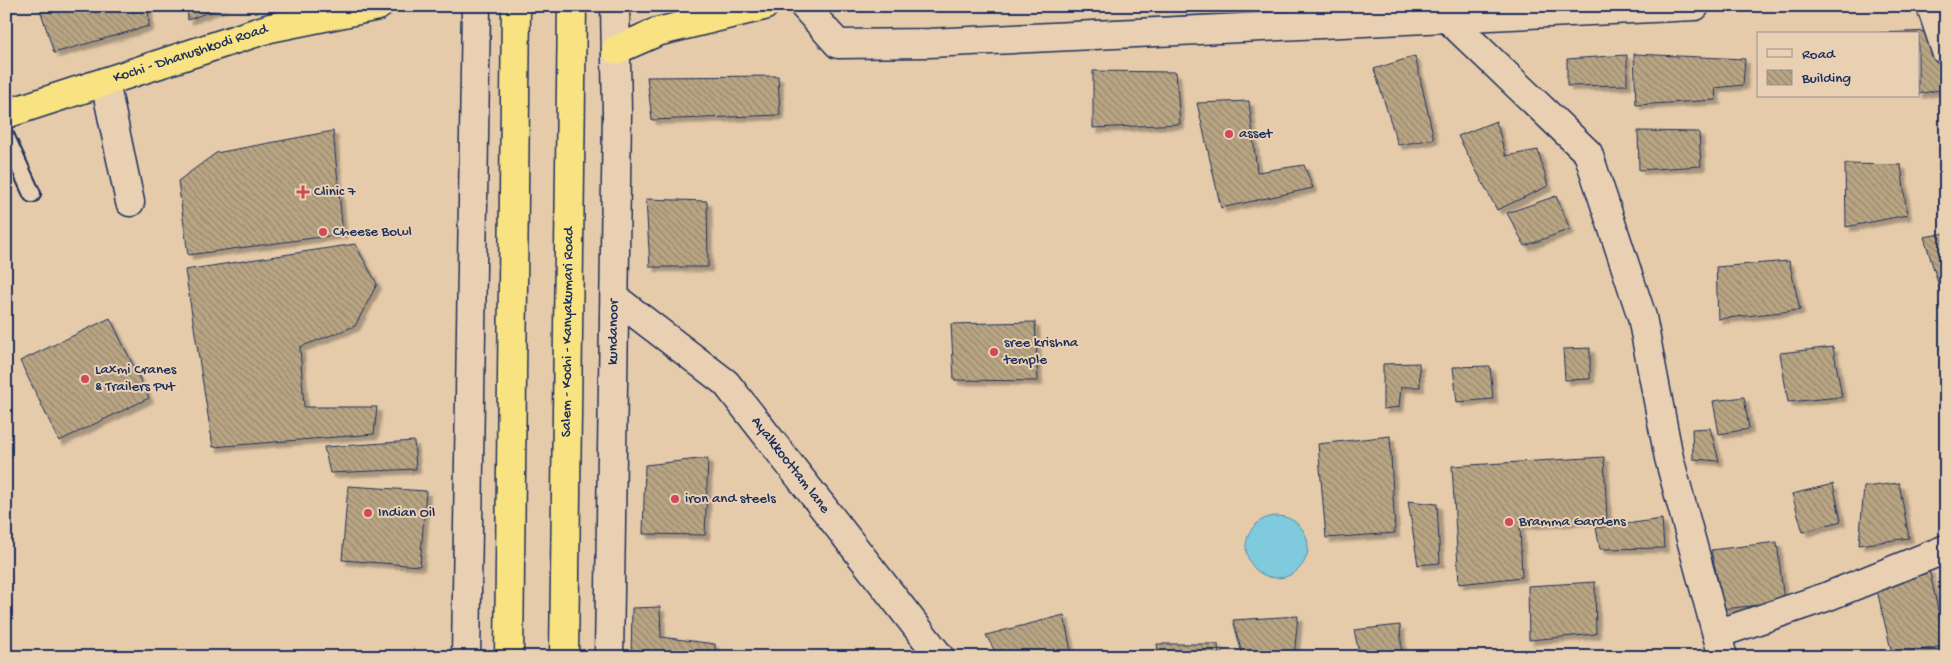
<svg xmlns="http://www.w3.org/2000/svg" width="1952" height="663" font-family="'Gochi Hand',sans-serif">
<style>
.water{fill:#7fcbdd;stroke:#578daa}
.building{fill:url(#building-back-hatch);stroke:#1b2f5e;filter:url(#shadow)}
.lines{fill:none;stroke-linecap:round;stroke-linejoin:round}
.lane-casing{stroke:#1b2f5e;stroke-width:20}
.street-casing{stroke:#1b2f5e;stroke-width:31}
.secondary-casing{stroke:#1b2f5e;stroke-width:31}
.highway-casing{stroke:#1b2f5e;stroke-width:31}
.lane{stroke:#ead0b2;stroke-width:16}
.street{stroke:#ead0b2;stroke-width:28}
.secondary{stroke:#ead0b2;stroke-width:28}
.highway{stroke:#f8e281;stroke-width:28}
.poi-dot{fill:#d1495b;stroke:#ead0b2;stroke-width:2}
.labels{text-anchor:middle;dominant-baseline:central;stroke-width:4;stroke-linejoin:round;paint-order:stroke}
.street-label{font-size:15px;fill:#1b2f5e;stroke:#ead0b2}
.poi-label{font-size:15px;fill:#1b2f5e;stroke:#ead0b2;text-anchor:start}
</style>
<defs>
<pattern id="building-back-hatch" width="6" height="6" patternUnits="userSpaceOnUse" patternTransform="scale(1.25)"><rect width="6" height="6" fill="#b9a583"/><path d="M-1 5l2 2M0 0l6 6M5-1l2 2" fill="none" stroke="#96876e"/></pattern>
<filter id="shadow"><feDropShadow dx="4.5" dy="4.5" stdDeviation="1" flood-color="#0004"/></filter>
</defs>
<rect width="100%" height="100%" fill="#e5cbaa"/>
<filter id="ink" filterUnits="userSpaceOnUse"><feTurbulence type="fractalNoise" baseFrequency=".02" numOctaves="2"/><feDisplacementMap in="SourceGraphic" scale="10" xChannelSelector="R" yChannelSelector="G"/><feConvolveMatrix kernelMatrix="1 2 1 2 8 2 1 2 1" color-interpolation-filters="sRGB"/></filter>
<g filter="url(#ink)">
<circle class="water" cx="1277" cy="547" r="31"/>
<g class="building">
<path d="M39 6H148L149 26 54 53Z"/>
<path d="M187 6H224L188 20Z"/>
<path d="M1931 31 1945 89 1918 94V34L1879 33Z"/>
<path d="M1634 54 1745 59 1743 85 1715 88 1716 100 1636 105Z"/>
<path d="M1627 55V85L1567 86V59Z"/>
<path d="M1415 56 1434 139 1398 145 1374 69Z"/>
<path d="M1093 71 1176 72 1180 124 1093 128Z"/>
<path d="M778 76 780 115 652 120 647 77Z"/>
<path d="M1249 101 1257 172 1304 165 1313 188 1221 208 1197 103Z"/>
<path d="M1496 121 1506 156 1538 150 1548 186 1497 210 1458 136Z"/>
<path d="M333 131 343 234 188 255 178 181 216 153Z"/>
<path d="M1638 131 1699 132 1701 166 1639 170Z"/>
<path d="M1845 164 1901 165 1907 215 1846 227Z"/>
<path d="M1556 196 1570 229 1525 246 1507 213Z"/>
<path d="M646 199 707 201 708 267H650Z"/>
<path d="M1946 233V306H1945L1924 237Z"/>
<path d="M355 244 377 284 355 326 300 347 304 407H377L374 434 213 447 185 270Z"/>
<path d="M1789 261 1800 310 1718 319 1716 267Z"/>
<path d="M110 318 149 398 59 441 20 361Z"/>
<path d="M1035 322 1038 381 954 380 951 324Z"/>
<path d="M1833 347 1842 397 1788 402 1780 353Z"/>
<path d="M1590 348V379L1565 380 1563 349Z"/>
<path d="M1419 363 1420 387H1401L1399 407 1383 409V364Z"/>
<path d="M1490 366 1493 399 1457 402 1453 367Z"/>
<path d="M1744 397 1749 429 1719 434 1713 401Z"/>
<path d="M1710 428 1719 461 1693 459 1692 429Z"/>
<path d="M1390 436 1395 533 1326 538 1318 444Z"/>
<path d="M414 441 416 469 330 473 324 447Z"/>
<path d="M1604 457 1607 519 1520 525 1522 577 1459 584 1452 466Z"/>
<path d="M708 458 705 535 643 534 645 465Z"/>
<path d="M1899 483 1909 538 1859 545 1864 487Z"/>
<path d="M1833 484 1841 521 1803 532 1792 494Z"/>
<path d="M348 486 426 491 420 566 342 560Z"/>
<path d="M1408 501 1437 504 1440 563 1418 565Z"/>
<path d="M1662 519 1664 548 1600 549 1596 528Z"/>
<path d="M1777 542 1784 602 1724 609 1711 550Z"/>
<path d="M1929 569 1946 646 1892 654 1876 586Z"/>
<path d="M1595 582 1596 634 1529 640 1528 586Z"/>
<path d="M660 607 661 637 715 644 716 657H631L632 608Z"/>
<path d="M1064 615 1072 657H998L986 635Z"/>
<path d="M1298 616 1294 656 1243 657 1233 620Z"/>
<path d="M1400 625 1402 657H1360L1354 630Z"/>
<path d="M1157 644H1218L1219 657H1159Z"/>
</g>
<g class="lines">
<defs>
<path id="lane" d="M6 137 32 194"/>
<g id="street">
<path d="M1931 6 1946 51"/>
<path d="M1446 17 1588 153 1642 317 1669 458 1723 657"/>
<path d="M105 82 130 202"/>
<path id="s1" d="M615 298 726 383 940 657"/>
<path d="M1717 634 1826 597 1946 549"/>
</g>
<g id="secondary">
<path d="M804 6 838 44 929 43 1695 6"/>
<path d="M466 657 476 6"/>
<path id="s2" d="M609 657 617 113 615 6"/>
</g>
<g id="highway">
<path d="M616 50 657 32 764 6"/>
<path id="s3" d="M6 114 270 28 378 6"/>
<path d="M509 657 516 6"/>
<path id="s4" d="M564 657 572 6"/>
</g>
</defs>
<use href="#lane" class="lane-casing"/>
<use href="#street" class="street-casing"/>
<use href="#secondary" class="secondary-casing"/>
<use href="#highway" class="highway-casing"/>
<use href="#lane" class="lane"/>
<use href="#street" class="street"/>
<use href="#secondary" class="secondary"/>
<use href="#highway" class="highway"/>
</g>
</g>
<g class="poi-dot">
<circle cx="1229" cy="134" r="5"/>
<path d="M300.5 184.5h5v5h5v5h-5v5h-5v-5h-5v-5h5z"/>
<circle cx="323" cy="232" r="5"/>
<circle cx="994" cy="352" r="5"/>
<circle cx="85" cy="379" r="5"/>
<circle cx="675" cy="499" r="5"/>
<circle cx="368" cy="513" r="5"/>
<circle cx="1509" cy="522" r="5"/>
</g>
<g class="labels">
<g class="street-label">
<text stroke="none"><textPath href="#s3" startOffset="194">Kochi - Dhanushkodi Road</textPath></text>
<text stroke="none"><textPath href="#s4" startOffset="325">Salem - Kochi - Kanyakumari Road</textPath></text>
<text stroke="none"><textPath href="#s2" startOffset="325">kundanoor</textPath></text>
<text stroke="none"><textPath href="#s1" startOffset="244">Ayalkkoottam lane</textPath></text>
</g>
<g class="poi-label">
<text x="1239" y="134">asset</text>
<text x="314" y="192">Clinic 7</text>
<text x="333" y="232">Cheese Bowl</text>
<text x="1004" y="343">sree krishna<tspan x="1004" dy="17">temple</tspan></text>
<text x="95" y="370">Laxmi Cranes<tspan x="95" dy="17">&amp; Trailers Pvt</tspan></text>
<text x="685" y="499">iron and steels</text>
<text x="378" y="513">Indian Oil</text>
<text x="1519" y="522">Bramma Gardens</text>
</g>
</g>
<rect width="1952" height="663" fill="none" stroke="#ead0b2" stroke-width="25"/>
<rect x="12" y="12" width="1927" height="638" fill="none" stroke="#1b2f5e" stroke-width="2" filter="url(#ink)"/>
<rect x="1757" y="32" width="162" height="65" fill="#ead0b2" stroke="#979090"/>
<rect x="1767" y="49" width="25" height="8" fill="#ead0b2" stroke="#979090"/>
<text x="1802" y="58" font-size="15" fill="#1b2f5e">Road</text>
<rect x="1767" y="70" width="25" height="15" fill="url(#building-back-hatch)" stroke="#979090"/>
<text x="1802" y="82" font-size="15" fill="#1b2f5e">Building</text>
</svg>
